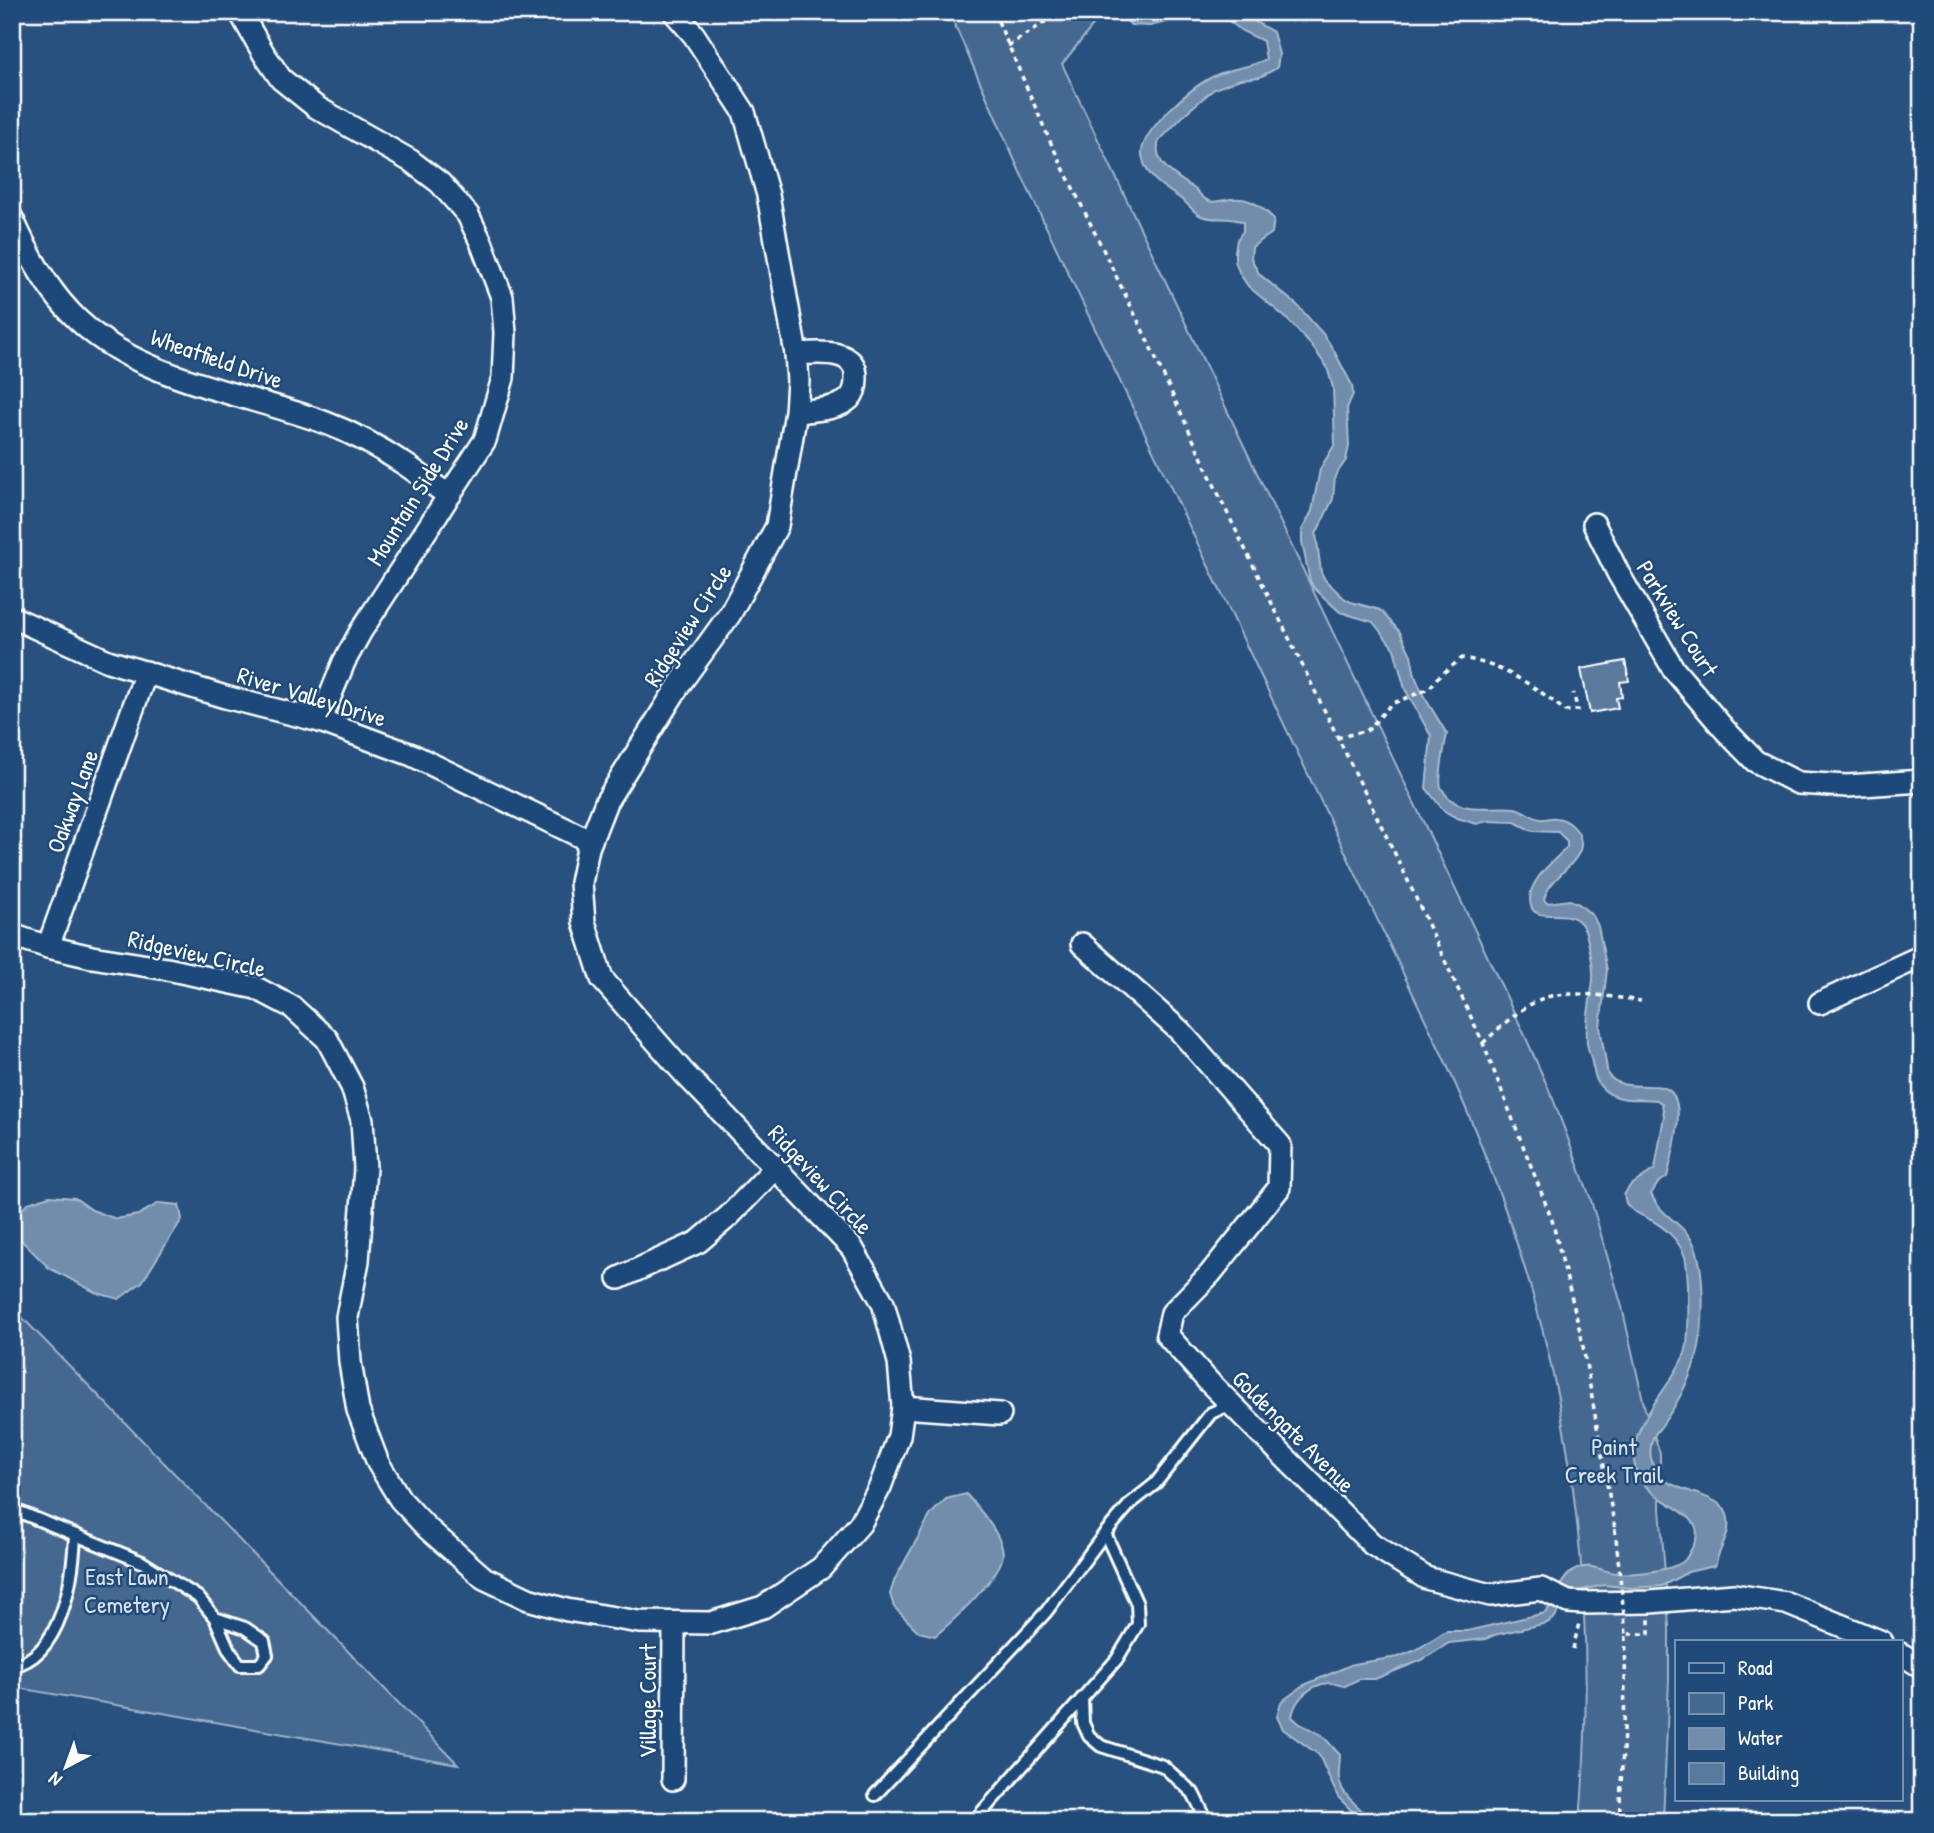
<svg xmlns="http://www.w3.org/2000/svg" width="1934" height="1833" font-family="'Patrick Hand',sans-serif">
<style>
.green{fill:#446890;stroke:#a2b4c8;stroke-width:2}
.water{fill:#718dab;stroke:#aabbcd;stroke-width:2}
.building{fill:#5a7a9d;stroke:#fff;stroke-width:2}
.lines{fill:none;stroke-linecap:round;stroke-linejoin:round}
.service-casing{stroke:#fff;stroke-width:16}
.minor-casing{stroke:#fff;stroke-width:26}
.path{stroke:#fff;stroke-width:3.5;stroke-dasharray:5 5;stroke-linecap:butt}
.service{stroke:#1f4a7a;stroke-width:10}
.minor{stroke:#1f4a7a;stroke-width:21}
.path-bridge{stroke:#fff;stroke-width:3.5;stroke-dasharray:5 5;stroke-linecap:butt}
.labels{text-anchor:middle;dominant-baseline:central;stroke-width:5;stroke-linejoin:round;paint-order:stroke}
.street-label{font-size:24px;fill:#fff;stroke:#1f4a7a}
.park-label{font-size:24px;fill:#dae1e9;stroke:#1f4a7a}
</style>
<rect width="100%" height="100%" fill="#28517f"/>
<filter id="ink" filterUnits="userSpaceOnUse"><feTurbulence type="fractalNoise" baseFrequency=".0143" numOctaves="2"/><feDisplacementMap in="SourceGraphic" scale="14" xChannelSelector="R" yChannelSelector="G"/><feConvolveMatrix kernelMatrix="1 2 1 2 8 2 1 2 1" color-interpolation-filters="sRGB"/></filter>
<g filter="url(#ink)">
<g class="green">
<path d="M949 12H1104L1062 64 1522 1029 1553 1099 1590 1197 1622 1307 1645 1409 1660 1453V1508L1669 1626V1679L1663 1821H1580C1593 1664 1584 1505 1548 1352 1524 1253 1488 1156 1446 1063L1019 170Z"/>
<path d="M12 1307 458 1764 12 1687Z"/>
</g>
<g class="water">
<path d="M1118 12H1238L1273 32 1279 54 1277 68 1260 77 1240 79 1214 89 1187 112 1159 141C1151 165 1180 178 1196 190 1200 194 1203 199 1209 201 1214 203 1220 201 1225 200 1247 195 1259 204 1274 219L1272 233 1252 247 1251 258 1259 274 1297 305 1324 335 1333 349 1352 385 1353 394 1347 408 1349 446 1346 460 1335 476 1333 499 1316 534 1321 572 1325 580 1344 598 1351 602 1380 610 1400 632 1411 655 1415 676 1422 693 1447 734C1445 743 1438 780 1441 787 1455 817 1490 805 1515 808 1524 810 1531 817 1540 819 1545 820 1550 817 1556 818 1568 819 1580 830 1581 842 1583 863 1548 877 1544 900L1547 903 1570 900 1579 904 1593 916 1598 926 1607 970 1600 1027 1608 1075C1620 1088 1634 1085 1649 1086 1656 1086 1665 1086 1670 1091 1687 1106 1672 1157 1667 1177L1658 1183 1651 1194C1662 1220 1691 1224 1698 1256 1705 1284 1704 1336 1695 1362 1688 1382 1676 1406 1663 1424 1659 1430 1654 1433 1652 1441 1650 1448 1650 1456 1652 1462 1660 1497 1725 1488 1728 1519 1731 1536 1718 1549 1716 1564L1714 1566 1688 1572 1662 1586 1631 1588 1604 1585 1582 1590 1562 1603 1555 1617 1547 1623 1494 1635 1486 1639 1449 1643 1422 1660 1375 1679H1359L1345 1686C1340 1686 1332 1682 1328 1683 1310 1685 1294 1700 1292 1717L1300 1724 1322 1735 1340 1755C1340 1763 1338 1771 1339 1779 1342 1798 1361 1806 1371 1821H1362L1338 1797 1319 1755 1283 1729 1277 1717 1281 1702 1304 1685 1353 1664 1398 1657 1416 1650 1446 1631H1467L1545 1613C1557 1600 1558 1579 1575 1570 1589 1562 1601 1571 1616 1573 1631 1575 1671 1571 1684 1561 1687 1558 1690 1551 1692 1548 1716 1508 1644 1508 1635 1467 1626 1425 1670 1391 1685 1353 1690 1339 1689 1273 1685 1257 1680 1241 1664 1226 1649 1219 1642 1215 1632 1212 1627 1205 1625 1202 1625 1198 1624 1195L1630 1186 1655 1169 1664 1116 1662 1104 1657 1100C1641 1098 1624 1102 1610 1094 1597 1087 1595 1077 1592 1063 1591 1056 1588 1050 1587 1043 1585 1021 1591 1000 1593 979 1594 965 1590 950 1587 937 1577 894 1529 934 1530 898 1531 878 1554 861 1567 847V841L1558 832 1532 831 1515 822 1487 821 1477 824 1457 818 1444 811 1426 788 1431 736 1405 689 1394 649 1373 622 1340 612 1314 588 1310 581 1302 542V530L1312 511 1320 469 1335 444 1333 388 1327 367 1311 345 1286 318 1248 286 1240 274 1235 261V251L1237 240 1243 231V222C1229 216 1215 221 1201 216 1195 213 1190 207 1185 202 1171 191 1153 183 1145 166 1144 162 1141 155 1142 151 1145 127 1190 89 1210 78 1228 67 1249 69 1266 59L1263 41 1242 31 1224 17 1205 13 1150 26 1131 25Z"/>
<path d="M49 1196 75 1198 92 1210 116 1219 138 1215 159 1203 179 1205 182 1219 142 1282 119 1299 97 1293 49 1268 15 1234 14 1218 28 1203Z"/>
<path d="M966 1494C978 1507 1001 1533 1003 1553 1004 1574 952 1622 935 1636L919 1632 894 1607 890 1594 895 1579 931 1514 946 1499Z"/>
</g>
<path class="building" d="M1625 661 1629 681 1620 682 1622 697 1616 698 1618 708 1590 713 1581 669Z"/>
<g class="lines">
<defs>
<g id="service">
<path d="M12 1509 142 1562 198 1597 215 1618 229 1650 240 1665H259L267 1655 264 1641 245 1628 215 1618"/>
<path d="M12 1666C62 1656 73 1578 75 1536"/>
<path d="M1082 1699 1083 1723 1089 1736 1101 1746 1163 1766 1193 1793 1207 1821"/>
<path d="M875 1795 1046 1612 1105 1533 1131 1503 1155 1484 1211 1413 1232 1404"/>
<path d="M974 1821 1117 1659 1138 1624 1137 1604 1105 1533"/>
</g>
<g id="minor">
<path d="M240 12 264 54 281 79 316 107 411 161 440 183 468 215 481 242 502 297 505 333 503 378 485 440 361 631 344 662 320 721"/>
<path d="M12 218C27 252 45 286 71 313 134 380 243 392 326 423 353 433 382 449 406 465 421 475 434 487 450 495"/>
<path d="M796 354C816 353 858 347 856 379 856 386 854 394 849 399 837 410 811 410 796 412"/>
<path d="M1594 524 1618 573 1674 670 1725 730 1755 761 1798 783 1847 786 1922 781"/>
<path d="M12 617 108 661 225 697 320 721 412 755 590 841"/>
<path d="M12 935 48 947 92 957 167 969 256 988 292 1007 327 1039 352 1087 362 1120 365 1168 358 1261 347 1317 350 1362 358 1410 378 1463 400 1499 427 1528 484 1578 528 1599 567 1610 639 1622 711 1623 763 1607 821 1568 860 1524 880 1487 899 1436 903 1407 899 1362 883 1303 852 1248 684 1073 602 979 584 922 581 883 588 848 606 802 681 682 730 614 777 526 796 412 798 381 796 354 768 195 744 112 694 35 674 12"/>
<path d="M1082 944 1180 1031 1280 1145 1279 1188 1210 1274 1172 1313 1167 1335 1209 1382 1372 1544 1426 1578 1490 1595 1541 1589 1568 1602 1583 1603 1650 1602 1734 1595 1786 1603 1882 1642"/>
<path d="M48 947 146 672"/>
<path d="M1820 1003 1922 956"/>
<path d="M619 1278 698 1242 729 1216 776 1167"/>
<path d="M903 1407 1000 1414"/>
<path d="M1901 1654 1922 1667"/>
<path d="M673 1779 674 1623"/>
</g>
</defs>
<use href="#service" class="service-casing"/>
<use href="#minor" class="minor-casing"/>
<g class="path">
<path d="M994 12 1050 141 1142 329 1224 506 1402 868 1483 1043 1552 1220 1581 1335 1615 1529"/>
<path d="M1008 46 1045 22 1060 16 1086 19 1114 12"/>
<path d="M1337 738 1368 730 1391 704 1429 689 1437 678 1462 658C1500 664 1536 686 1565 711L1578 710 1573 693"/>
<path d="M1483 1043C1500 1028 1517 1010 1539 1000 1564 988 1613 997 1641 1001"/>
<path d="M1573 1649 1579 1623"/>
<path d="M1619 1821 1624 1731 1626 1634H1649V1619"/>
</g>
<use href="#service" class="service"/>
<use href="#minor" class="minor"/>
<path class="path-bridge" d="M1615 1529 1626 1634"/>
</g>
</g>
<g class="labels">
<g class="street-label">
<text transform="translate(217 358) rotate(19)">Wheatfield Drive</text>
<text transform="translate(417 491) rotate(-58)">Mountain Side Drive</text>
<text transform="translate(1678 618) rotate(58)">Parkview Court</text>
<text transform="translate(687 625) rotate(-57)">Ridgeview Circle</text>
<text transform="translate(312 696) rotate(17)">River Valley Drive</text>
<text transform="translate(72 801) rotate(-70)">Oakway Lane</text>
<text transform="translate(197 953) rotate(13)">Ridgeview Circle</text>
<text transform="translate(821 1179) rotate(47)">Ridgeview Circle</text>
<text transform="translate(1294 1431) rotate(45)">Goldengate Avenue</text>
<text transform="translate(647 1701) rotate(-90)">Village Court</text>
</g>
<g class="park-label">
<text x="1614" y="1446">Paint<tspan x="1614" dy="28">Creek Trail</tspan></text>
<text x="127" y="1576">East Lawn<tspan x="127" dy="28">Cemetery</tspan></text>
</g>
</g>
<rect width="1934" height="1833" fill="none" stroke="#1f4a7a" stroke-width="42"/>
<rect x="21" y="21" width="1892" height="1791" fill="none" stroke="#fff" stroke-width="2.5" filter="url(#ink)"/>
<rect x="1675" y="1640" width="228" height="161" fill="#1f4a7a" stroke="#7992af" stroke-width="2"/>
<rect x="1689" y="1663" width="35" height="10" fill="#1f4a7a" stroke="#7992af" stroke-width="2"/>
<text x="1738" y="1675" font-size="21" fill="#ffffff">Road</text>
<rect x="1689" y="1693" width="35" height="21" fill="#446890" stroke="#7992af" stroke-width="2"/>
<text x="1738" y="1710" font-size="21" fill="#ffffff">Park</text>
<rect x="1689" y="1728" width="35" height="21" fill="#718dab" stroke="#7992af" stroke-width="2"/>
<text x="1738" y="1745" font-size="21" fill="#ffffff">Water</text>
<rect x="1689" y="1763" width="35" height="21" fill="#5a7a9d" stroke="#7992af" stroke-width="2"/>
<text x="1738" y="1780" font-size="21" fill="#ffffff">Building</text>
<g transform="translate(66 1767) rotate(221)" stroke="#1f4a7a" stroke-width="5" paint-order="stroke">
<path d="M0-5L12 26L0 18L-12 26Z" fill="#ffffff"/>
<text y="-10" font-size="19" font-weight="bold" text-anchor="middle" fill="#ffffff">N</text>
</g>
</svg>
